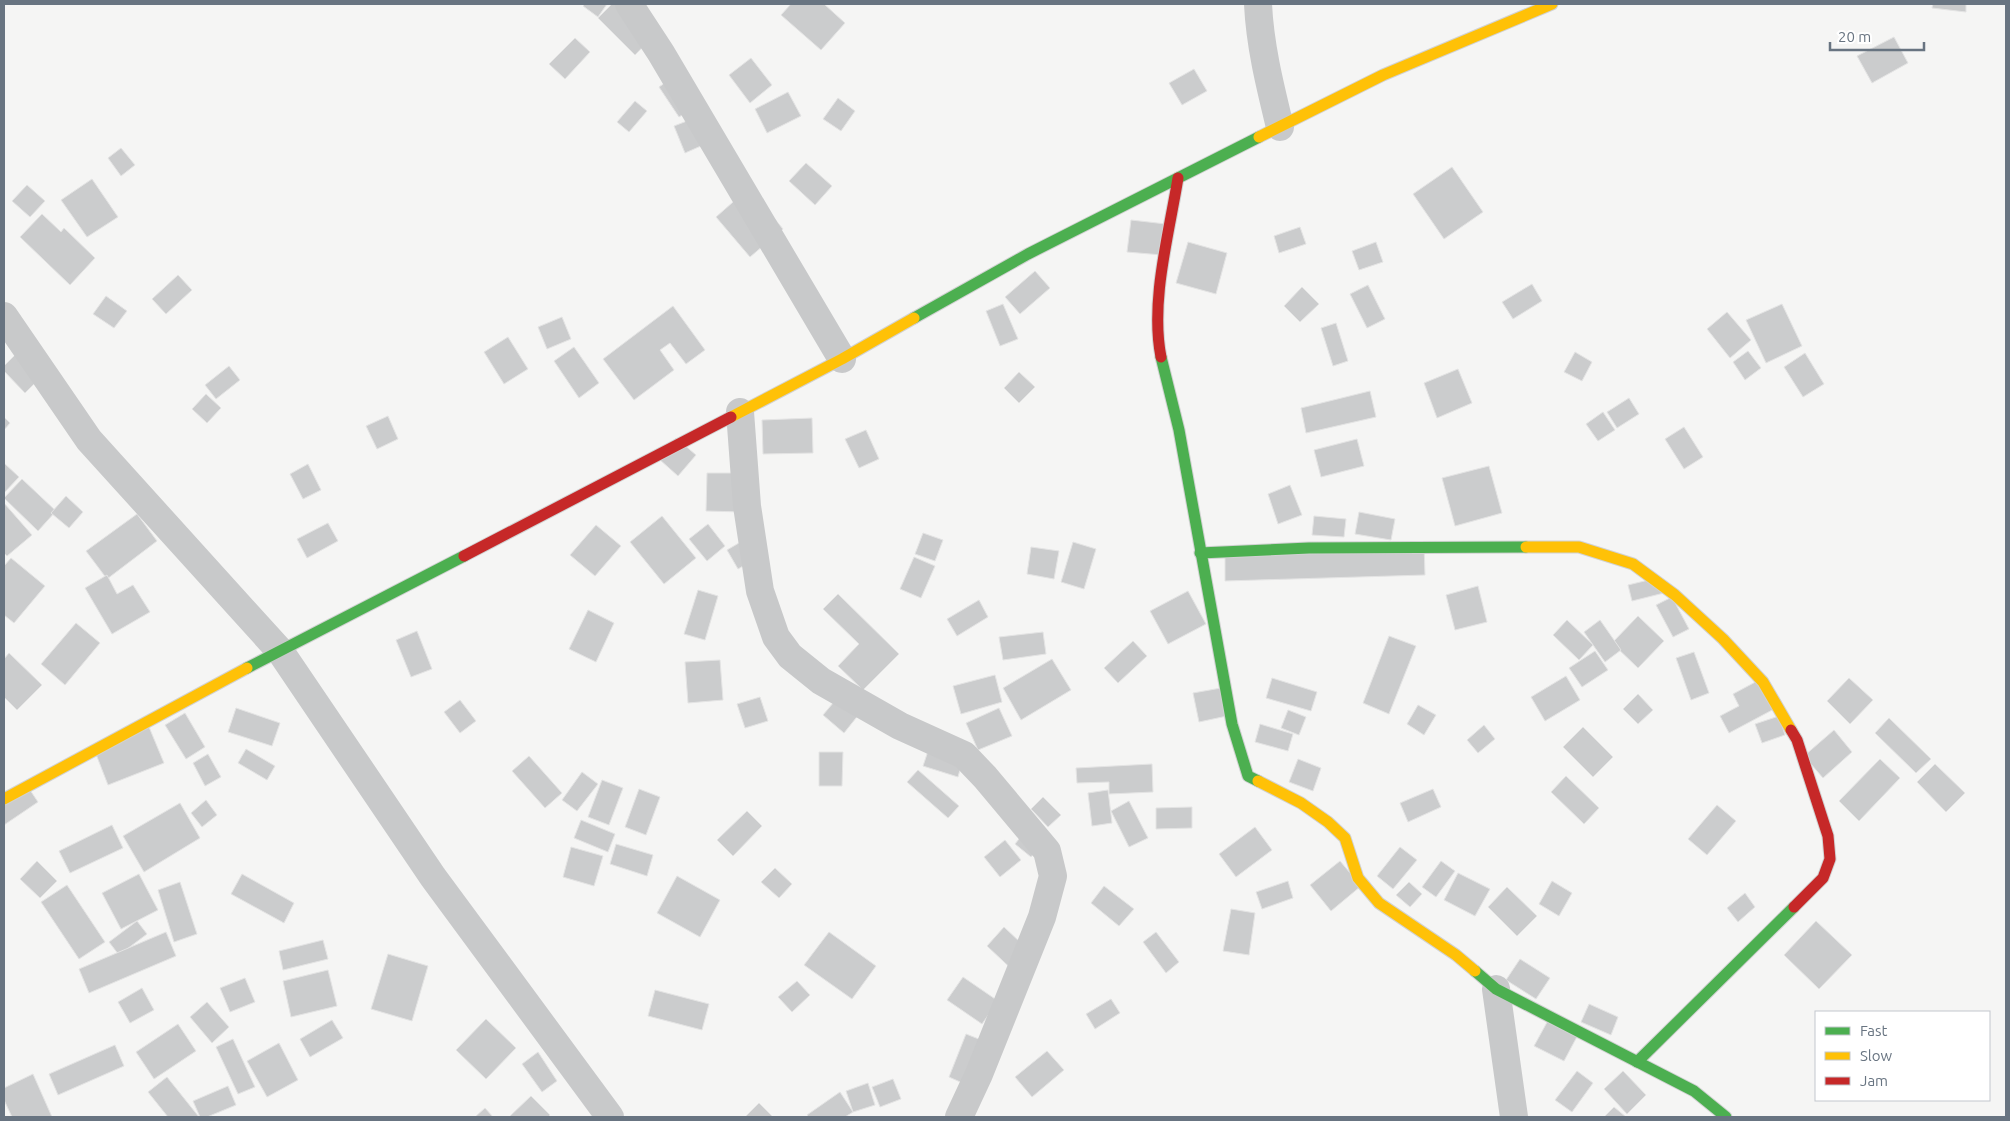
<svg xmlns="http://www.w3.org/2000/svg" width="2010" height="1121" font-family="Ubuntu,sans-serif">
<style>
.building{fill:#cbcccd;stroke:#e4e4e4}
.lines{fill:none;stroke-linecap:round;stroke-linejoin:round}
.fast-casing{stroke:#d1d2d2;stroke-width:13}
.slow-casing{stroke:#d1d2d2;stroke-width:13}
.jam-casing{stroke:#d1d2d2;stroke-width:13}
.street{stroke:#c8c9ca;stroke-width:28}
.fast{stroke:#4caf50;stroke-width:11}
.slow{stroke:#ffc107;stroke-width:11}
.jam{stroke:#c62828;stroke-width:11}
</style>
<rect width="100%" height="100%" fill="#f5f5f4"/>
<g class="building">
<path d="M585 4H607L598 17 583 6Z"/>
<path d="M612 4H633L659 30 635 55 598 18Z"/>
<path d="M791 4H824L845 23 821 50 781 15Z"/>
<path d="M1933 4H1966V12L1932 8Z"/>
<path d="M1894 37 1908 63 1872 83 1857 56Z"/>
<path d="M575 38 590 52 565 79 549 64Z"/>
<path d="M751 58 772 85 750 103 729 75Z"/>
<path d="M1194 69 1207 91 1182 105 1169 83Z"/>
<path d="M675 76 696 106 679 117 659 87Z"/>
<path d="M788 92 801 116 767 133 755 109Z"/>
<path d="M838 98 855 111 841 131 823 119Z"/>
<path d="M635 101 647 111 629 132 617 122Z"/>
<path d="M700 116 710 142 685 153 674 126Z"/>
<path d="M121 148 135 165 121 176 108 158Z"/>
<path d="M806 163 832 186 815 205 789 181Z"/>
<path d="M1452 167 1483 212 1444 239 1413 194Z"/>
<path d="M92 179 118 217 87 237 61 200Z"/>
<path d="M27 185 45 201 30 217 12 201Z"/>
<path d="M749 188 783 229 750 257 716 217Z"/>
<path d="M42 214 61 232 64 228 95 258 70 285 20 237Z"/>
<path d="M1131 220 1166 224 1162 255 1127 252Z"/>
<path d="M1300 227 1306 244 1279 253 1274 236Z"/>
<path d="M1188 242 1227 253 1216 294 1176 283Z"/>
<path d="M1376 242 1383 262 1359 270 1352 251Z"/>
<path d="M1035 271 1050 288 1020 314 1005 297Z"/>
<path d="M178 275 192 290 166 314 152 299Z"/>
<path d="M1532 284 1542 301 1513 319 1502 302Z"/>
<path d="M1368 285 1385 319 1367 328 1350 294Z"/>
<path d="M1302 287 1319 304 1300 322 1284 306Z"/>
<path d="M106 296 127 311 114 328 93 314Z"/>
<path d="M1003 304 1018 339 1000 346 986 311Z"/>
<path d="M1782 304 1802 346 1766 363 1746 320Z"/>
<path d="M673 306 705 350 686 364 670 343 660 350 674 370 634 400 603 359Z"/>
<path d="M1727 312 1751 340 1730 358 1707 329Z"/>
<path d="M562 317 571 339 547 349 538 327Z"/>
<path d="M1336 323 1348 361 1333 366 1321 328Z"/>
<path d="M508 337 528 369 504 384 484 352Z"/>
<path d="M24 346 48 370 25 393 4 371V366Z"/>
<path d="M574 347 599 383 579 398 554 361Z"/>
<path d="M1748 351 1761 368 1745 380 1733 362Z"/>
<path d="M1575 352 1592 362 1582 381 1564 372Z"/>
<path d="M1805 353 1824 384 1803 397 1784 367Z"/>
<path d="M229 366 240 380 216 399 205 385Z"/>
<path d="M1458 369 1472 403 1437 418 1424 383Z"/>
<path d="M1019 372 1035 387 1019 403 1004 388Z"/>
<path d="M1370 391 1376 417 1306 433 1301 408Z"/>
<path d="M206 394 221 408 207 423 192 409Z"/>
<path d="M1629 398 1639 414 1617 428 1607 412Z"/>
<path d="M1603 412 1615 430 1598 441 1586 424Z"/>
<path d="M388 416 398 439 377 449 366 426Z"/>
<path d="M4 417 10 423 4 430Z"/>
<path d="M812 418 813 453 763 454 762 420Z"/>
<path d="M1684 427 1703 457 1684 469 1665 439Z"/>
<path d="M866 430 879 459 859 468 845 439Z"/>
<path d="M676 438 696 455 678 476 659 459Z"/>
<path d="M1357 439 1364 466 1321 477 1314 450Z"/>
<path d="M4 463 19 477 4 493Z"/>
<path d="M308 464 321 490 303 499 290 474Z"/>
<path d="M1489 466 1502 513 1455 526 1442 478Z"/>
<path d="M707 473H743V512L706 511Z"/>
<path d="M22 479 56 511 38 531 4 498Z"/>
<path d="M1290 485 1302 515 1278 524 1268 494Z"/>
<path d="M66 496 83 512 69 528 51 513Z"/>
<path d="M4 503 32 535 7 556 4 553Z"/>
<path d="M1359 512 1395 519 1391 540 1355 534Z"/>
<path d="M137 514 157 541 107 579 86 551Z"/>
<path d="M662 516 696 558 664 584 630 542Z"/>
<path d="M1314 516 1346 519 1344 537 1312 535Z"/>
<path d="M328 523 338 541 307 558 297 539Z"/>
<path d="M708 524 725 546 707 561 689 539Z"/>
<path d="M596 525 621 546 595 576 570 555Z"/>
<path d="M923 533 943 540 935 561 915 554Z"/>
<path d="M744 540 755 559 738 569 727 550Z"/>
<path d="M1073 542 1096 549 1084 589 1061 582Z"/>
<path d="M1424 544 1425 575 1225 581V550Z"/>
<path d="M1031 547 1059 551 1054 579 1027 574Z"/>
<path d="M914 557 935 566 921 598 900 589Z"/>
<path d="M11 558 45 586 14 623 4 615V566Z"/>
<path d="M107 575 117 594 133 585 150 612 112 634 85 588Z"/>
<path d="M1661 577 1664 593 1632 601 1628 585Z"/>
<path d="M1478 586 1487 622 1455 630 1446 595Z"/>
<path d="M698 590 718 596 705 640 684 634Z"/>
<path d="M1188 591 1206 624 1168 644 1150 611Z"/>
<path d="M838 594 899 654 863 690 838 666 859 644 823 609Z"/>
<path d="M1672 597 1689 629 1673 637 1656 605Z"/>
<path d="M979 600 988 617 957 636 947 619Z"/>
<path d="M588 610 614 623 596 662 569 649Z"/>
<path d="M1638 616 1664 641 1638 668 1612 643Z"/>
<path d="M1567 620 1593 645 1579 660 1553 635Z"/>
<path d="M1600 620 1621 650 1605 662 1584 632Z"/>
<path d="M76 623 100 643 65 685 41 664Z"/>
<path d="M417 631 432 669 411 677 396 640Z"/>
<path d="M1043 632 1046 654 1003 660 999 637Z"/>
<path d="M1389 636 1416 646 1389 714 1363 703Z"/>
<path d="M1133 641 1147 656 1118 683 1104 668Z"/>
<path d="M1595 651 1608 670 1582 687 1569 668Z"/>
<path d="M1694 652 1709 693 1691 700 1676 658Z"/>
<path d="M9 653 42 685 17 710 4 697V659Z"/>
<path d="M1052 659 1071 690 1021 720 1003 688Z"/>
<path d="M720 660 723 700 688 703 685 662Z"/>
<path d="M995 675 1002 702 961 714 953 686Z"/>
<path d="M1566 676 1580 700 1545 721 1531 697Z"/>
<path d="M1272 678 1317 692 1311 711 1266 698Z"/>
<path d="M1849 678 1873 700 1850 724 1827 701Z"/>
<path d="M1761 679 1776 708 1729 733 1720 716 1739 706 1733 694Z"/>
<path d="M1221 688 1227 716 1199 722 1193 693Z"/>
<path d="M1638 694 1653 710 1638 724 1623 709Z"/>
<path d="M839 696 860 713 844 733 823 715Z"/>
<path d="M760 697 768 721 745 728 737 704Z"/>
<path d="M460 700 476 721 460 733 444 712Z"/>
<path d="M1418 705 1436 715 1424 735 1407 724Z"/>
<path d="M236 708 280 723 272 746 228 732Z"/>
<path d="M999 708 1012 736 978 750 966 723Z"/>
<path d="M1288 710 1306 717 1299 735 1281 728Z"/>
<path d="M185 713 205 747 186 759 165 725Z"/>
<path d="M1779 716 1785 735 1762 743 1755 724Z"/>
<path d="M1889 718 1931 759 1916 773 1875 733Z"/>
<path d="M1260 724 1293 734 1288 751 1255 742Z"/>
<path d="M1484 725 1495 739 1478 753 1467 740Z"/>
<path d="M149 727 164 763 108 785 94 749Z"/>
<path d="M1583 727 1613 757 1593 777 1563 747Z"/>
<path d="M1834 730 1852 752 1823 778 1804 756Z"/>
<path d="M929 748 963 759 958 777 923 766Z"/>
<path d="M246 749 275 766 267 780 238 763Z"/>
<path d="M819 752H843L842 786H819Z"/>
<path d="M208 754 221 777 205 786 193 763Z"/>
<path d="M529 756 562 793 545 808 512 771Z"/>
<path d="M1298 759 1321 768 1313 791 1289 782Z"/>
<path d="M1880 759 1900 778 1859 821 1839 801Z"/>
<path d="M1152 764 1153 792 1109 794V782L1077 783 1076 768Z"/>
<path d="M1935 764 1965 793 1946 812 1917 782Z"/>
<path d="M918 770 959 806 948 818 907 782Z"/>
<path d="M582 772 598 784 577 811 562 800Z"/>
<path d="M1566 776 1599 808 1584 824 1551 792Z"/>
<path d="M602 780 623 788 609 825 588 817Z"/>
<path d="M26 784 38 802 4 825V799Z"/>
<path d="M639 789 660 797 646 835 625 827Z"/>
<path d="M1433 789 1441 807 1408 822 1400 803Z"/>
<path d="M1108 790 1112 823 1092 826 1088 793Z"/>
<path d="M1043 797 1061 815 1048 827 1031 809Z"/>
<path d="M206 800 217 815 202 827 191 813Z"/>
<path d="M1129 801 1148 838 1129 847 1111 811Z"/>
<path d="M180 803 200 838 144 872 123 836Z"/>
<path d="M1717 805 1736 821 1707 855 1688 839Z"/>
<path d="M1192 807V828L1156 829V808Z"/>
<path d="M747 811 762 826 733 856 717 840Z"/>
<path d="M581 820 615 834 608 852 574 838Z"/>
<path d="M112 825 123 848 70 873 59 851Z"/>
<path d="M1255 827 1272 850 1236 877 1219 854Z"/>
<path d="M1026 830 1042 843 1031 857 1015 844Z"/>
<path d="M1005 840 1021 860 1000 877 984 857Z"/>
<path d="M616 844 653 855 647 876 610 864Z"/>
<path d="M571 847 603 856 594 886 563 877Z"/>
<path d="M1400 847 1417 860 1393 889 1377 876Z"/>
<path d="M37 861 57 881 40 898 20 879Z"/>
<path d="M1340 861 1361 886 1331 911 1310 885Z"/>
<path d="M1441 861 1455 871 1436 897 1422 887Z"/>
<path d="M775 868 792 884 779 898 761 882Z"/>
<path d="M1458 873 1490 889 1475 916 1444 900Z"/>
<path d="M139 874 158 910 121 929 102 893Z"/>
<path d="M242 874 294 903 284 923 231 894Z"/>
<path d="M677 876 720 900 700 937 657 913Z"/>
<path d="M1288 881 1293 898 1262 909 1256 892Z"/>
<path d="M1552 881 1572 893 1559 916 1539 904Z"/>
<path d="M180 882 197 934 174 942 158 890Z"/>
<path d="M1409 882 1422 894 1410 907 1396 895Z"/>
<path d="M67 885 105 942 79 959 41 902Z"/>
<path d="M1104 886 1134 909 1119 926 1091 903Z"/>
<path d="M1507 887 1537 916 1517 936 1488 907Z"/>
<path d="M1745 893 1755 907 1738 922 1727 908Z"/>
<path d="M1231 909 1255 913 1249 955 1223 951Z"/>
<path d="M137 921 147 934 119 955 109 942Z"/>
<path d="M1816 921 1852 955 1819 989 1784 955Z"/>
<path d="M1004 927 1037 958 1020 977 987 946Z"/>
<path d="M166 932 176 956 89 993 79 969Z"/>
<path d="M829 932 876 966 852 999 804 965Z"/>
<path d="M1156 932 1179 962 1166 973 1143 942Z"/>
<path d="M323 940 328 959 283 970 279 951Z"/>
<path d="M388 954 428 966 412 1021 371 1009Z"/>
<path d="M1520 959 1550 978 1536 999 1506 980Z"/>
<path d="M328 970 337 1006 291 1017 283 981Z"/>
<path d="M963 977 998 1001 982 1024 947 1000Z"/>
<path d="M245 978 255 1002 230 1012 220 988Z"/>
<path d="M797 981 810 995 792 1012 778 997Z"/>
<path d="M142 988 154 1010 130 1023 118 1002Z"/>
<path d="M655 990 709 1004 702 1030 648 1016Z"/>
<path d="M1111 999 1120 1013 1095 1029 1086 1014Z"/>
<path d="M207 1002 229 1027 212 1043 190 1017Z"/>
<path d="M1589 1004 1618 1017 1611 1035 1581 1022Z"/>
<path d="M1551 1015 1580 1031 1564 1061 1534 1046Z"/>
<path d="M486 1019 516 1048 486 1079 456 1050Z"/>
<path d="M332 1020 343 1038 310 1057 300 1039Z"/>
<path d="M178 1024 196 1051 154 1079 136 1052Z"/>
<path d="M966 1034 994 1045 976 1089 949 1077Z"/>
<path d="M233 1039 255 1087 238 1094 216 1047Z"/>
<path d="M279 1043 298 1080 267 1097 247 1061Z"/>
<path d="M115 1045 124 1066 58 1095 49 1074Z"/>
<path d="M1047 1051 1064 1070 1032 1097 1015 1077Z"/>
<path d="M538 1052 557 1081 542 1092 522 1064Z"/>
<path d="M1577 1071 1593 1083 1572 1112 1555 1100Z"/>
<path d="M1623 1071 1646 1095 1627 1114 1604 1089Z"/>
<path d="M33 1074 52 1117H12L4 1100V1088Z"/>
<path d="M167 1077 199 1117H168L148 1092Z"/>
<path d="M893 1079 901 1099 880 1107 872 1087Z"/>
<path d="M868 1083 875 1105 853 1112 846 1091Z"/>
<path d="M228 1086 236 1105 207 1117H200L193 1101Z"/>
<path d="M840 1092 853 1112 845 1117H809L807 1115Z"/>
<path d="M531 1096 550 1115 548 1117H509Z"/>
<path d="M759 1103 773 1117H745Z"/>
<path d="M1614 1107 1626 1117H1604Z"/>
<path d="M485 1108 493 1117H475Z"/>
</g>
<g class="lines">
<defs>
<g id="fast">
<path d="M914 318 1028 254 1259 137"/>
<path d="M1161 357 1179 430 1232 724 1248 776 1258 781"/>
<path d="M1200 553 1309 548 1526 547"/>
<path d="M247 668 464 556"/>
<path d="M1475 971 1496 989 1694 1091 1726 1117"/>
<path d="M1637 1062 1794 907"/>
</g>
<g id="slow">
<path d="M1259 137 1383 75 1552 4"/>
<path d="M731 417 842 359 914 318"/>
<path d="M1526 547H1579L1633 564 1675 595 1723 639 1763 682 1791 730"/>
<path d="M1258 781 1301 803 1328 822 1345 838 1358 878 1379 903 1456 955 1475 971"/>
<path d="M4 799 247 668"/>
</g>
<g id="jam">
<path d="M1161 357C1150 301 1169 234 1178 178"/>
<path d="M464 556 731 417"/>
<path d="M1791 730 1797 740 1828 836 1830 859 1823 878 1794 907"/>
</g>
</defs>
<use href="#fast" class="fast-casing"/>
<use href="#slow" class="slow-casing"/>
<use href="#jam" class="jam-casing"/>
<g class="street">
<path d="M629 4 661 53 842 359"/>
<path d="M1258 4C1260 46 1270 86 1280 127"/>
<path d="M4 316 89 440 280 651 433 877 610 1117"/>
<path d="M740 412 747 506 760 591 776 637 790 656 821 681 900 726 964 755 985 777 1047 851 1053 876 1042 917 979 1074 959 1117"/>
<path d="M1496 989 1514 1117"/>
</g>
<use href="#fast" class="fast"/>
<use href="#slow" class="slow"/>
<use href="#jam" class="jam"/>
</g>
<rect width="2010" height="1121" fill="none" stroke="#687481" stroke-width="10"/>
<rect x="1815" y="1011" width="175" height="90" fill="#ffffff" stroke="#c3c7cd"/>
<rect x="1825" y="1027" width="25" height="8" fill="#4caf50" stroke="#c3c7cd"/>
<text x="1860" y="1036" font-size="15" fill="#687481">Fast</text>
<rect x="1825" y="1052" width="25" height="8" fill="#ffc107" stroke="#c3c7cd"/>
<text x="1860" y="1061" font-size="15" fill="#687481">Slow</text>
<rect x="1825" y="1077" width="25" height="8" fill="#c62828" stroke="#c3c7cd"/>
<text x="1860" y="1086" font-size="15" fill="#687481">Jam</text>
<path d="M1830 42v8h94v-8" fill="none" stroke="#687481" stroke-width="2.5"/>
<text x="1838" y="42" font-size="15" fill="#687481" stroke="#ffffff" stroke-width="4" paint-order="stroke">20 m</text>
</svg>
